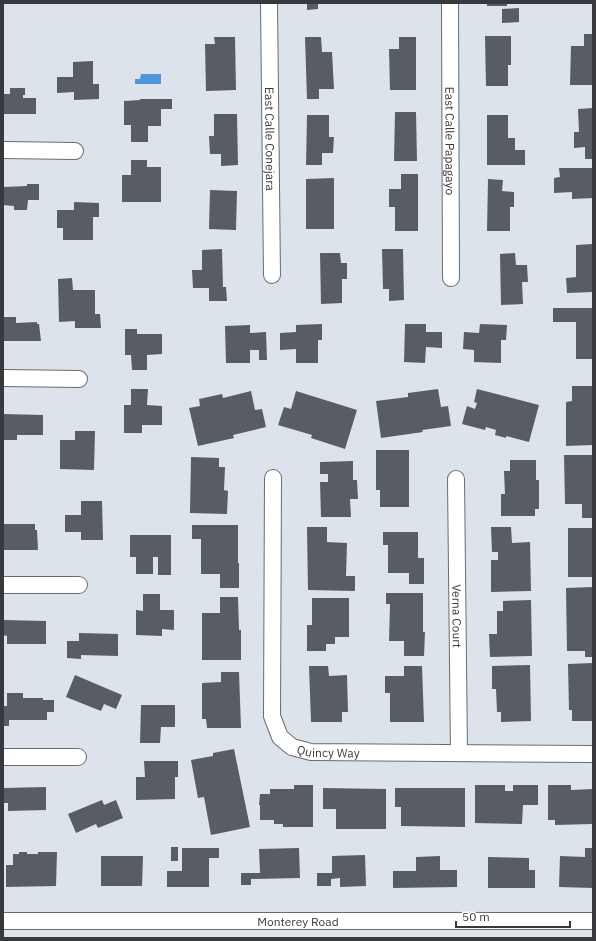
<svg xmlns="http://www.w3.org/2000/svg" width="596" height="941" font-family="'IBM Plex Sans',sans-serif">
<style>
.water{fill:#5295db}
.building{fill:#585d63}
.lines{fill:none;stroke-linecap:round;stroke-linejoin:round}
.minor-casing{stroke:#686d73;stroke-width:18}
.minor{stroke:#fff;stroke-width:16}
.labels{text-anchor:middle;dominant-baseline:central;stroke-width:4;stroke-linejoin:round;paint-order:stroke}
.street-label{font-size:12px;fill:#37393c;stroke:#fff}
</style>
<rect width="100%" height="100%" fill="#dde3ea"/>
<path class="water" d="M141 74H161V84H135V79H140Z"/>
<g class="building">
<path d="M307 3H318V9L307 10Z"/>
<rect x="487" y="3" width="20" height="3"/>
<path d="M519 8V22L502 23V9Z"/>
<path d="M584 34H593V85H570L571 46H584Z"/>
<path d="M485 36H511V65H508V86H486Z"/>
<path d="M214 37H235L236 90 206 91 205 44H215Z"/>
<path d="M305 37H321L322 52H332L334 89H319V99H307Z"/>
<path d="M399 37H416V90H390L389 49H399Z"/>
<path d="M93 61V84H99V99L74 100V92L57 93V77H73V62Z"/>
<path d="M10 88H25V95H23V98H36V114H3V94H10Z"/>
<path d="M140 99H172V109H161V126H148V142H131V125H124V101L140 100Z"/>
<path d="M593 108V159H585V147L574 148V132H579L578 109Z"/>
<path d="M395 112H416L417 161H394Z"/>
<path d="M214 114H237L238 165 221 166V154H210L209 136H214Z"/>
<path d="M307 115H329V137H334L333 153H322V165H306Z"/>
<path d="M487 115H508V138H515V150H525V165H487Z"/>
<path d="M131 160H147V167H161V202H122V175H131Z"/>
<path d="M559 168H593V198L572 199V192L554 193V178L560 177Z"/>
<path d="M401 174H418V231H395V207H389V189H401Z"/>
<path d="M334 178V229H306V179Z"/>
<path d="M488 179 503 180 502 191 514 192V207H510V231H487Z"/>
<path d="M27 184H39V200H28L27 210H14V206L3 205V187L27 186Z"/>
<path d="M210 190 237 191 236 230 209 229Z"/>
<path d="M74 202 99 203V217H93V240H63V228H57V210H74Z"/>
<path d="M593 244V292L567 293 566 278 576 277V245Z"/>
<path d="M222 249 223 287H226L227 301H209V288H193L192 270H202V250Z"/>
<path d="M382 249H403L404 300 389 301V289H383Z"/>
<path d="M320 253H340L341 263H347V279H342V303L321 304Z"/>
<path d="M515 253 516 265H527L528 282H522L523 304 501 305 500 254Z"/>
<path d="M72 278 73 290H95V314H100L101 328H75V321L59 322 58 279Z"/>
<path d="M553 308H593V359H576V322H553Z"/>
<path d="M3 317H16V323L37 322V324H39L41 341H3Z"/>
<path d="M322 324V340H318V363H296V349L280 350V333L296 332V325Z"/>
<path d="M405 324H426V332H442V348L426 347 425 363 404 362Z"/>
<path d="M480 324 507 325 506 340H501V363L474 362V350L463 349 464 332 479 333Z"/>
<path d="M250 325V333L266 332 267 360H259V350H250V363H226L225 326Z"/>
<path d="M125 329H137V334H162V354L147 355V370H132L131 355H125Z"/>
<path d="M572 386H593V445L566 446V402L572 401Z"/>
<path d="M131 389H148L147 405 162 406V425H142V433H124V405H131Z"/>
<path d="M438 389 441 407 448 406 451 426 422 430 423 432 381 438 376 401 408 397V393Z"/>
<path d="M477 389 539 405 529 442 506 436V438L495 435 496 430 486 427 485 430 462 424 467 406 475 409 477 403 474 402Z"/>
<path d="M251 391 255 410 262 409 266 427 233 435 234 438 198 446 189 408 200 406 199 399 222 394 223 398Z"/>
<path d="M296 391 357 410 345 449 311 438 312 435 278 425 284 407 291 409Z"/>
<path d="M3 414 43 415V435H17V440H3Z"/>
<path d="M75 431H95L94 470 60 469V440H75Z"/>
<path d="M376 450H409V507H380V490H376Z"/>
<path d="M564 455H593V518H582V504H565Z"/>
<path d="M191 457 219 458V467H225L224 490 228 491 227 514 190 513Z"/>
<path d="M510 460H536V480H539V509H535V516H501V494H505L504 471H510Z"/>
<path d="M353 461V480H357L358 499H350L351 517H321L320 482H328V474H320V462Z"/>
<path d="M81 501H102L103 540H81V532H65V515H81Z"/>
<path d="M3 524H35V530H37L38 550H3Z"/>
<path d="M192 525H238V563H239V588H220V574H201V539H192Z"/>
<path d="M307 527H327V542L347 543 346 576H355V591L308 590Z"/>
<path d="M491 527H511L512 543 530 542 531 591 491 592V560H498V552H492Z"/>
<rect x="568" y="528" width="25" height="49"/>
<path d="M383 532H418V558H424V584H409V573H388V545H383Z"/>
<path d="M130 535H171V575H158V557H153V574H136V557H130Z"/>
<path d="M593 587V657H585V651H567L566 588Z"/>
<path d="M386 593H423V632H425L424 656H404V641H389L390 604H386Z"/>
<path d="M143 594H160V610H174V630L162 629V636L136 635V610L143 611Z"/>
<path d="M220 597H238L239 630H241V660H202V613H220Z"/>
<path d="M312 598H349V637H335V644H326V651H307V625H312Z"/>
<path d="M531 600 532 656 490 657 489 634H497V611H503V601Z"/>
<path d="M3 620 46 621V644H7V636L3 635Z"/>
<path d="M79 633 118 634V656L81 655V659L67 658V641H79Z"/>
<path d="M593 663V721H572V710H569L568 664Z"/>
<path d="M530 665 531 721 501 722V712H497L496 689H492V666Z"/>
<path d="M309 666H328L329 676 347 675 348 712H342V722H311Z"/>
<path d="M404 666H422L424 722H390V693H385V676H404Z"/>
<path d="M221 672H239L241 728H207L206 719H202V683L221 682Z"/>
<path d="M75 675 122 695 116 709 104 704 101 711 66 697Z"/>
<path d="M7 693H23V698H43V700H54V712H47V720H9V726H3V706H7Z"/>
<path d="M141 705H175V727H161L160 743H140Z"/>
<path d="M234 749 250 827 211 835 204 797 198 798 191 760 213 756V753Z"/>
<path d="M144 761H178V777H175V799L136 800V777H145Z"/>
<path d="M294 785H313V827H283V824H274V820H260V805H259L260 794H270V789H294Z"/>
<path d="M475 785H505V791H513V785H538V805H523L522 824 475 823Z"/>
<path d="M548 785H571V790L593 789 592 824 555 825V820H548Z"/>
<path d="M46 787V810L8 811V803H3V788Z"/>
<path d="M323 788 386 789V829H336V809H323Z"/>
<path d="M395 788H465V827L401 826V807H395Z"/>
<path d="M102 800 104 805 116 800 123 818 98 828 96 824 76 833 68 814Z"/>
<rect x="171" y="847" width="7" height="14"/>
<path d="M182 848H219V858H209V887H167V871H182Z"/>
<path d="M299 848 300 878 251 879V885H241V873H260L259 849Z"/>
<path d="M585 848H593V888L559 887 560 856 585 857Z"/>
<path d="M19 852H27V854H38V852H57L56 886 6 887V865H13V854H19Z"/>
<path d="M365 855 366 886 340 887V878L331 879V886H317V873H332V856Z"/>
<path d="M101 856H143L142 886H101Z"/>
<path d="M440 856V870H457V887L393 888V871H416V857Z"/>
<path d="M488 857 529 858V870H535V888H488Z"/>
</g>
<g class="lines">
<defs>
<g id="minor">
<path id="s1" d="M269 3 272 275"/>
<path id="s2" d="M450 3 451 278"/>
<path d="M3 150 75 151"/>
<path d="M3 378 79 379"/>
<path id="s3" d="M273 478 272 716 280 737 292 747 311 752 593 754"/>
<path id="s4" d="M456 479 459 753"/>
<path d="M3 585H79"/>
<path d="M3 757H78"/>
<path id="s5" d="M3 921H593"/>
</g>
</defs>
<use href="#minor" class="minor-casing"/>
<use href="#minor" class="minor"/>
</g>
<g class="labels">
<g class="street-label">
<text stroke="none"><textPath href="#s1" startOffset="136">East Calle Conejara</textPath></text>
<text stroke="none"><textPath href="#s2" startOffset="138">East Calle Papagayo</textPath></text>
<text stroke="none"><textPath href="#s4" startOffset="137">Verna Court</textPath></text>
<text stroke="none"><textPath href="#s3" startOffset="313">Quincy Way</textPath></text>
<text stroke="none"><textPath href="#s5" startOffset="295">Monterey Road</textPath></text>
</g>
</g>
<rect width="596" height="941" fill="none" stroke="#37393c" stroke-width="8"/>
<path d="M456 921v6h114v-6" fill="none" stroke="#37393c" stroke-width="2"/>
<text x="462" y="921" font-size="12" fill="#37393c" stroke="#ffffff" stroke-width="3" paint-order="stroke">50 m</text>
</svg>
